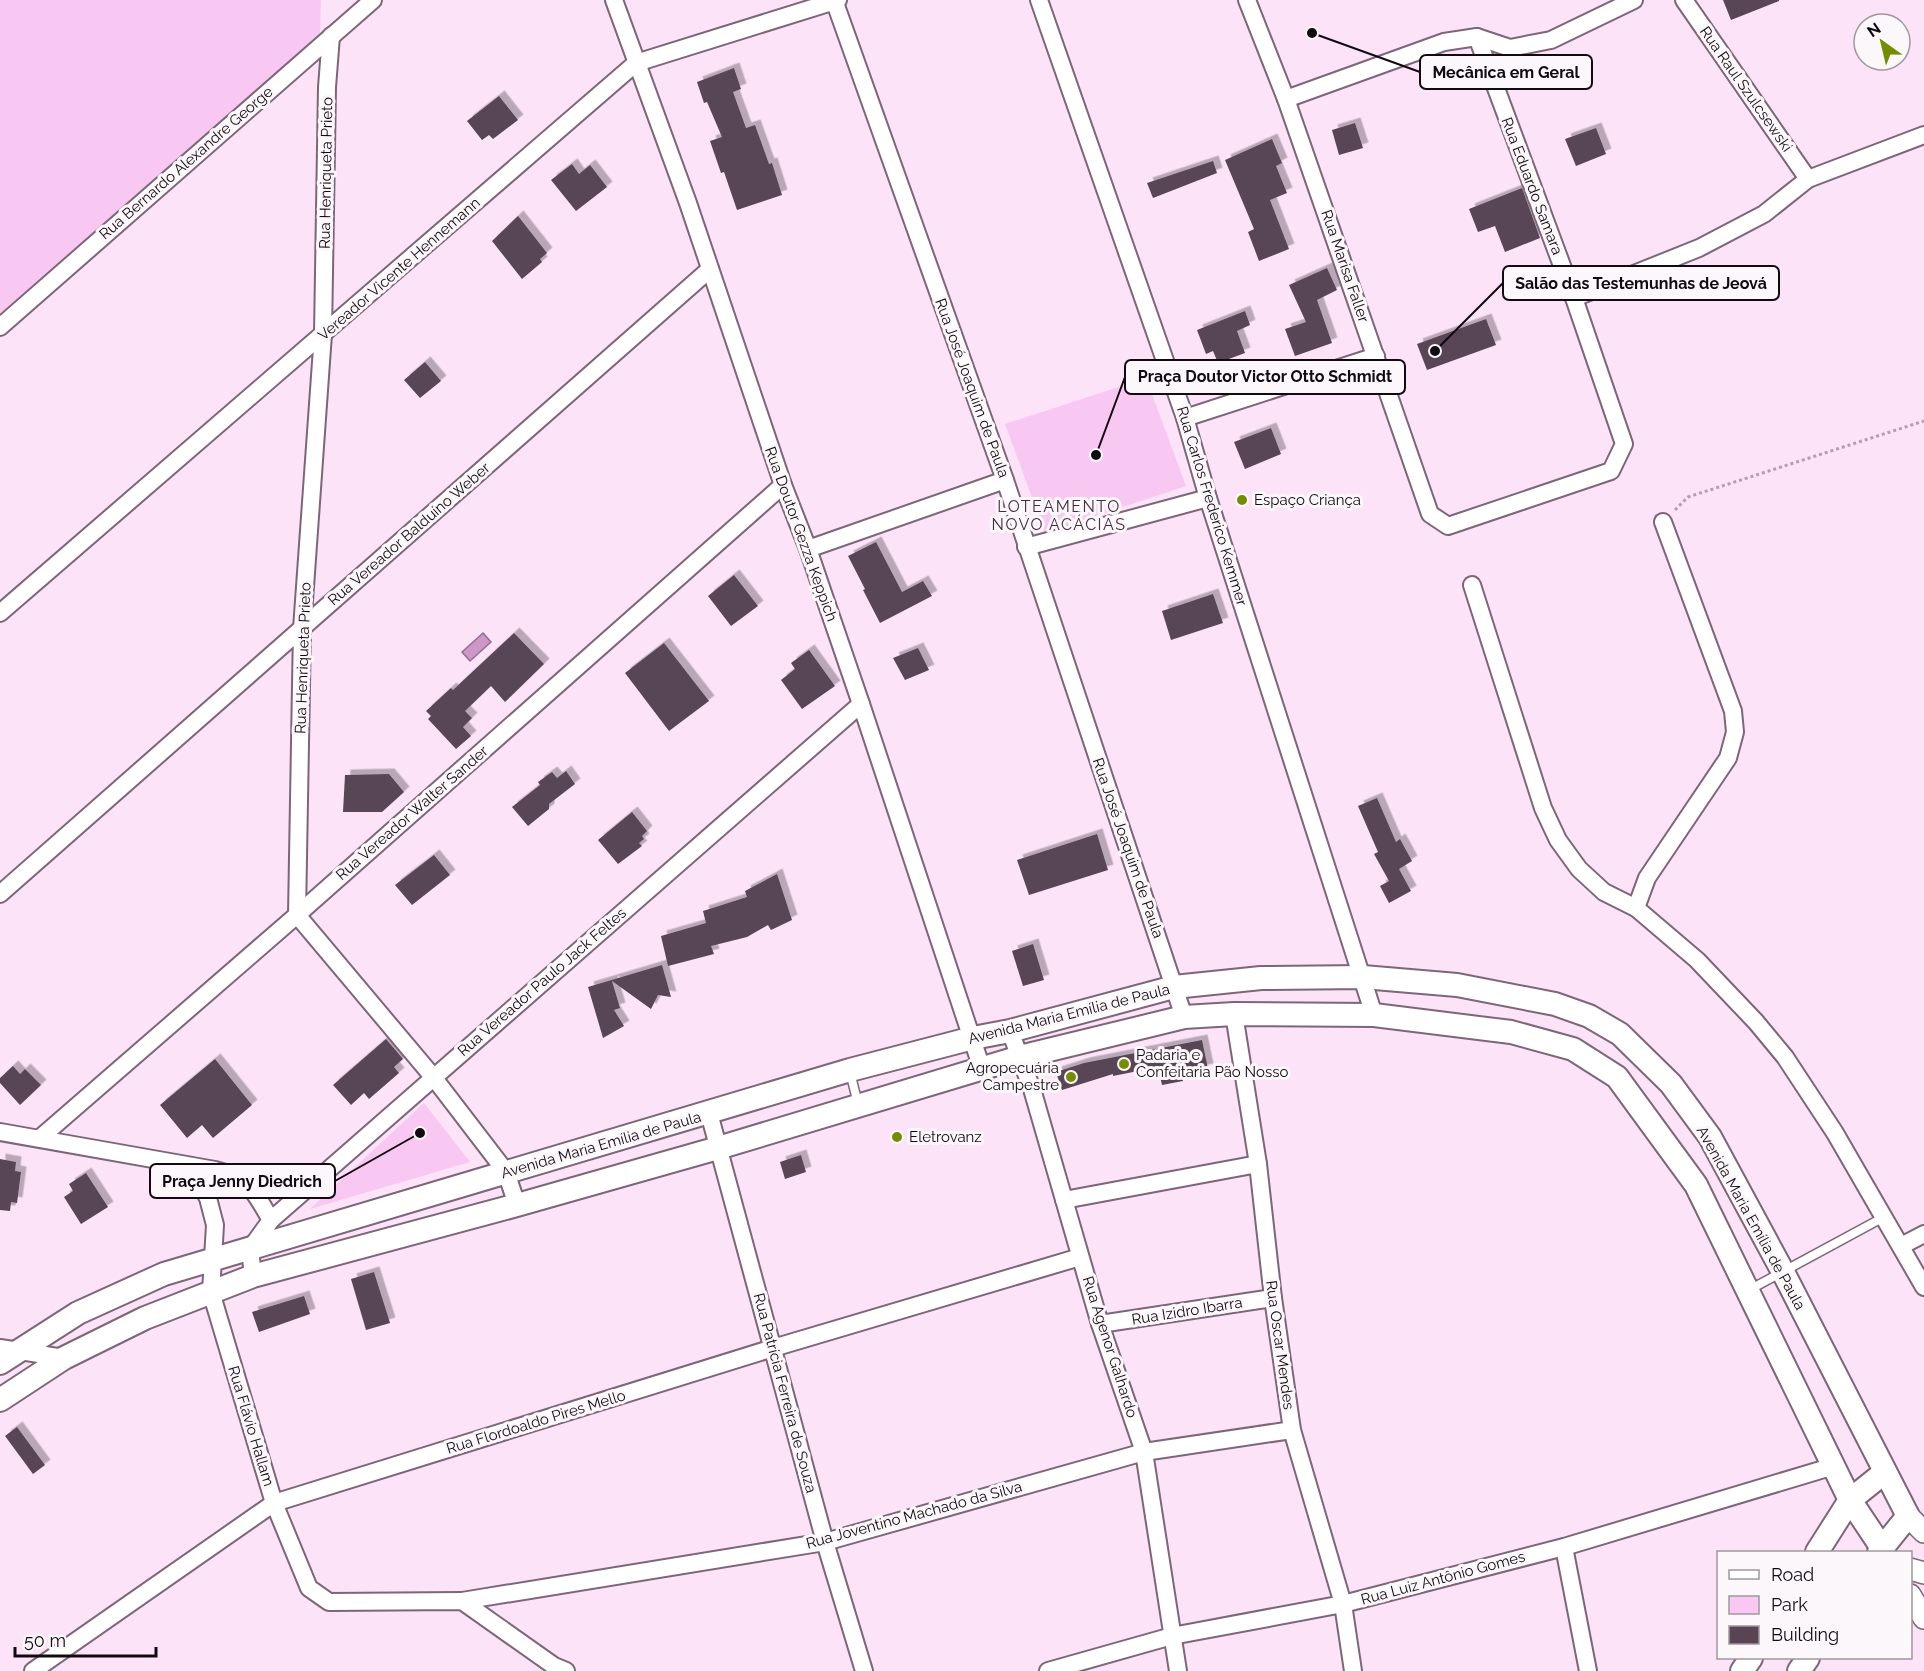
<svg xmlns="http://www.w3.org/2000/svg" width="1924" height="1671" font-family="Raleway,sans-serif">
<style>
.green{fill:#f9c8f2}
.water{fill:#ce98c6;stroke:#966d90;stroke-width:1.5}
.building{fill:#584455;filter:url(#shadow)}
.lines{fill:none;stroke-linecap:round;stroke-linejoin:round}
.service-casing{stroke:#7c6678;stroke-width:11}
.minor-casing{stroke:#7c6678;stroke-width:20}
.tertiary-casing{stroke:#7c6678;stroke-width:24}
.secondary-casing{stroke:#7c6678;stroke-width:26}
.path{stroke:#b29eaf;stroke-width:3;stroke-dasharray:3 3;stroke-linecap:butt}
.service{stroke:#fff;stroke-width:8}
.minor{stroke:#fff;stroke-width:16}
.tertiary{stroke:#fff;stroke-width:21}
.secondary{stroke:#fff;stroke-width:22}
.poi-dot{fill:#738c00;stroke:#fcf7fb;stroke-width:2}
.labels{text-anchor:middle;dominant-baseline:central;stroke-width:6;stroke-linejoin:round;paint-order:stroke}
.street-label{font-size:15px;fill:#120a11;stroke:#fcf7fb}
.poi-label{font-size:15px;fill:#120a11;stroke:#fcf7fb;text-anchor:start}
.neighbourhood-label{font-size:16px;letter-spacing:1.5px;fill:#412e3e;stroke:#fcf7fb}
.leader{fill:none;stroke:#120a11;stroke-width:2}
.callout-dot{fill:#120a11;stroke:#fcf7fb;stroke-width:2}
.callout{fill:#fcf7fb;stroke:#120a11;stroke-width:2}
.callout-label{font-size:16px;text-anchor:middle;font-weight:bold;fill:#120a11}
</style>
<defs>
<filter id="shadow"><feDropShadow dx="5.5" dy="-5.5" stdDeviation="0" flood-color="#0004"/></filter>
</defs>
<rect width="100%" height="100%" fill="#fce3f8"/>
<g class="green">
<path d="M0 0H321L320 36 0 319Z"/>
<path d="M1146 378 1186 486 1045 533 1005 424Z"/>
<path d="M424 1103 470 1162 310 1209Z"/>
</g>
<path class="water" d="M483 633 491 642 470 661 462 652Z"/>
<g class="building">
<path d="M1723 0H1779V1L1731 20Z"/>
<path d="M734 68 741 89 733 92 746 128 755 125 769 164 772 163 782 195 737 210 724 172 721 173 710 141 722 137 707 102 704 103 697 82Z"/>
<path d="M499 96 518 120 493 139 489 135 482 140 467 121Z"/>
<path d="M1355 123 1363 148 1339 155 1332 130Z"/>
<path d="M1596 128 1606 154 1576 166 1565 139Z"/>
<path d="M1272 139 1282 163 1276 166 1287 193 1270 200 1289 249 1259 261 1248 232 1254 229 1225 160Z"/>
<path d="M1213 161 1217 173 1153 198 1147 183Z"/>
<path d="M572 164 579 174 590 165 607 187 576 211 551 180Z"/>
<path d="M1522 188 1540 238 1505 252 1495 226 1478 232 1469 209Z"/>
<path d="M518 216 547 253 540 259 542 262 522 279 492 241Z"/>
<path d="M1327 268 1337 290 1317 300 1332 343 1295 356 1285 329 1306 322 1289 285Z"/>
<path d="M1245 311 1250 325 1237 331 1245 353 1218 363 1213 351 1206 354 1197 330Z"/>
<path d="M1486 319 1496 345 1427 370 1417 344Z"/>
<path d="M425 362 441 381 420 398 404 380Z"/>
<path d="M1271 428 1281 454 1245 469 1234 442Z"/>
<path d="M876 542 902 592 923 581 932 596 880 623 863 590 865 589 848 556Z"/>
<path d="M734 575 758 606 731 626 708 596Z"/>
<path d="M1213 594 1223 623 1171 640 1162 611Z"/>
<path d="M514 633 544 664 505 702 491 686 465 711 472 718 463 727 471 736 456 749 428 719 431 716 426 711 451 688 453 690Z"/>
<path d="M664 643 709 701 669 731 625 673Z"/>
<path d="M918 648 929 670 905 680 893 658Z"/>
<path d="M809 650 835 686 802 709 781 680 795 669 791 663Z"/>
<path d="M566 771 575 784 549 804V809L528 826 512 807 540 785 538 782 552 772 557 778Z"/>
<path d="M389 774 404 792 382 812H343L345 775Z"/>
<path d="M1377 798 1396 842 1400 839 1412 861 1399 869 1411 891 1389 903 1380 886 1389 881 1374 854 1378 852 1358 806Z"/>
<path d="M632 812 647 831 642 836 644 839 639 843 642 846 618 864 598 840Z"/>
<path d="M1097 834 1108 870 1029 895 1017 860Z"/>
<path d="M434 855 450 875 412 905 395 885Z"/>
<path d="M777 874 792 920 771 930 768 925 747 937 711 946 714 954 668 966 661 936 706 923 703 911 747 897 745 891Z"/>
<path d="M1033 944 1044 980 1023 986 1012 951Z"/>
<path d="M662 965 671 997 658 995 651 1009 612 981 620 1008 614 1010 624 1026 603 1038 588 987Z"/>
<path d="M386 1039 403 1059 394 1067 399 1073 369 1099 364 1093 351 1105 333 1085Z"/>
<path d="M1202 1040 1208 1069 1182 1074 1183 1081 1162 1085 1158 1067 1113 1076V1074L1062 1090 1056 1072 1084 1063Z"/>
<path d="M215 1059 252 1105 213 1138 202 1125 187 1138 160 1105Z"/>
<path d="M13 1066 20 1074 25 1069 41 1085 20 1105 0 1083V1078Z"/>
<path d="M801 1155 806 1172 785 1179 780 1162Z"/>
<path d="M0 1159 16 1162 15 1171 21 1172 17 1203 11 1202 10 1211 0 1210Z"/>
<path d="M86 1173 108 1207 81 1224 64 1197 73 1191 69 1184Z"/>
<path d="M374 1272 390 1323 366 1330 351 1279Z"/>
<path d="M304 1296 310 1314 259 1332 252 1312Z"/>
<path d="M17 1427 45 1465 33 1474 5 1436Z"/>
</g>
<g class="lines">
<defs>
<g id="service">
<path d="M850 1072 858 1104"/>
<path d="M1749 1290 1884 1217"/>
</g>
<g id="minor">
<path d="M614 0 688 203 783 485 808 549 861 704 982 1069"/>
<path d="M834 0 1005 480 1184 1017"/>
<path d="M1039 0 1185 418 1208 498 1374 1015"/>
<path d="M1247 0 1286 99 1430 514 1448 526 1611 471 1624 444 1574 298 1477 37"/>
<path d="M1684 0 1808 179"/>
<path d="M331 36 327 87 323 334 302 629 297 915 434 1078 506 1172 517 1205"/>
<path d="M1286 99 1444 42 1477 37 1510 48 1551 40 1634 0"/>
<path d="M1574 298 1699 248 1764 214 1808 179 1924 135"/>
<path d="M0 327 373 0"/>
<path d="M1185 418 1376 356"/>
<path d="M1026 547 1208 498"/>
<path d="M808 549 1005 480"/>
<path d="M1472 585 1543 808 1558 840 1579 869 1604 892 1636 908 1697 960 1756 1022 1785 1057 1835 1133 1924 1287"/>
<path d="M0 613 636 63 838 0"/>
<path d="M0 894 710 269"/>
<path d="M1636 908 1647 878 1728 758 1735 732 1733 711 1663 522"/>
<path d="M1234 1014 1258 1164 1273 1298 1292 1430 1343 1604 1353 1671"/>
<path d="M1010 1031 1032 1089 1100 1324 1144 1452 1178 1671"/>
<path d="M709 1113 825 1542 864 1671"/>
<path d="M0 1132 215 1170C251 1179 253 1190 271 1220"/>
<path d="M40 1138 297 915 783 485"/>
<path d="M190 1166 208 1198 215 1225 211 1292 274 1503 309 1588 329 1602 462 1601 554 1666 566 1671"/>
<path d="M1064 1200 1258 1164"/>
<path d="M1901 1246 1924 1234"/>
<path d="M253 1276 250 1249 271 1220 861 704"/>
<path d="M1100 1324 1273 1298"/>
<path d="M0 1348 64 1358"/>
<path d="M1564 1547 1588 1671"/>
<path d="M462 1601 825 1542 1144 1452 1292 1430"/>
<path d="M33 1671 274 1503 773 1348 1080 1257"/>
<path d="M1048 1671 1172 1636 1343 1604 1564 1547 1834 1466"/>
</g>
<g id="tertiary">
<path d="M1908 1516 1924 1532"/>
<path d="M1910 1569 1924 1573"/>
<path d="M1910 1595 1924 1618"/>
</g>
<g id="secondary">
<path d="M0 1363 78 1313 164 1274 850 1070 973 1038 1010 1031 1174 987 1261 978 1363 977 1457 985 1555 1004 1589 1016 1620 1034 1671 1084 1710 1137 1783 1272 1908 1516 1879 1552"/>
<path d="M0 1400 64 1358 145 1318 253 1276 517 1205 718 1148 1020 1057 1184 1017 1234 1014 1374 1015 1511 1032 1573 1049 1617 1077 1696 1185 1850 1500 1882 1548"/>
<path d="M1817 1552 1850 1500 1885 1472"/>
<path d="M1742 1671 1751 1658"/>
<path d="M1799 1671 1808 1658"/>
</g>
</defs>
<use href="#service" class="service-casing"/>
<use href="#minor" class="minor-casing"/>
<use href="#tertiary" class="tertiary-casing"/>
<use href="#secondary" class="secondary-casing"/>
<path class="path" d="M1675 510 1688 497 1924 421"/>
<use href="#service" class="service"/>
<use href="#minor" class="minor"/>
<use href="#tertiary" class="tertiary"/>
<use href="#secondary" class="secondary"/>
</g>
<g class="poi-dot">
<circle cx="1242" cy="500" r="6"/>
<circle cx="1124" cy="1064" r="6"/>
<circle cx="1071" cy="1077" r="6"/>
<circle cx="897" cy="1137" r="6"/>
</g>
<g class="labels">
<g class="street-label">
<text transform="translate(1746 89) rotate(55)">Rua Raul Szulcsewski</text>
<text transform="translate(186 163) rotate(-41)">Rua Bernardo Alexandre George</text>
<text transform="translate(326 173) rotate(-89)">Rua Henriqueta Prieto</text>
<text transform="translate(1532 186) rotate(69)">Rua Eduardo Samara</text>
<text transform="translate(1345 266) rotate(71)">Rua Marisa Faller</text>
<text transform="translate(399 269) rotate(-41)">Vereador Vicente Hennemann</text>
<text transform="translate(972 388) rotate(70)">Rua José Joaquim de Paula</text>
<text transform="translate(1212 506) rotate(73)">Rua Carlos Frederico Kemmer</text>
<text transform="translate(409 534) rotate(-41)">Rua Vereador Balduíno Weber</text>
<text transform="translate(801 534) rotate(70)">Rua Doutor Gezza Keppich</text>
<text transform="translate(303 658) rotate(-88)">Rua Henriqueta Prieto</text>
<text transform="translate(412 813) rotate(-41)">Rua Vereador Walter Sander</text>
<text transform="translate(1128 848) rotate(71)">Rua José Joaquim de Paula</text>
<text transform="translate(542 982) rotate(-41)">Rua Vereador Paulo Jack Feltes</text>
<text transform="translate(1069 1014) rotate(-14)">Avenida Maria Emília de Paula</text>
<text transform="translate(601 1145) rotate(-16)">Avenida Maria Emília de Paula</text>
<text transform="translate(1751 1218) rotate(61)">Avenida Maria Emília de Paula</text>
<text transform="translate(1187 1311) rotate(-9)">Rua Izidro Ibarra</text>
<text transform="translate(1280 1345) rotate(82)">Rua Oscar Mendes</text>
<text transform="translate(1110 1347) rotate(72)">Rua Agenor Galhardo</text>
<text transform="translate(785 1393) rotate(75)">Rua Patrícia Ferreira de Souza</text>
<text transform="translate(536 1422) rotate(-17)">Rua Flordoaldo Pires Mello</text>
<text transform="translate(251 1426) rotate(73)">Rua Flávio Hallam</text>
<text transform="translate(914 1515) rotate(-15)">Rua Joventino Machado da Silva</text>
<text transform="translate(1443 1578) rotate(-15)">Rua Luiz Antônio Gomes</text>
</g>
<g class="poi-label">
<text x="1254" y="500">Espaço Criança</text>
<text x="1136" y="1055">Padaria e<tspan x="1136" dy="17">Confeitaria Pão Nosso</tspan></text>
<text x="1059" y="1068" text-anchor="end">Agropecuária<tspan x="1059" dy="17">Campestre</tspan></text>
<text x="909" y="1137">Eletrovanz</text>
</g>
<g class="neighbourhood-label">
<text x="1059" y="506">LOTEAMENTO<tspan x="1059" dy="18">NOVO ACÁCIAS</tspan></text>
</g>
</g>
<path class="leader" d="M1312 33L1420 72M1435 351L1503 283M1096 455L1125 377M420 1133L335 1181"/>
<g class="callout-dot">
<circle cx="1312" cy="33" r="6"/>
<circle cx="1435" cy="351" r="6"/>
<circle cx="1096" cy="455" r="6"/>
<circle cx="420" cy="1133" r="6"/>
</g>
<g class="callout">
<rect x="1420" y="55" width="172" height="34" rx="6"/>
<rect x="1503" y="266" width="276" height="34" rx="6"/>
<rect x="1125" y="360" width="280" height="34" rx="6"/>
<rect x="150" y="1164" width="185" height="34" rx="6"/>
</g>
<g class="callout-label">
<text x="1506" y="78">Mecânica em Geral</text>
<text x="1641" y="289">Salão das Testemunhas de Jeová</text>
<text x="1265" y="382">Praça Doutor Victor Otto Schmidt</text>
<text x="242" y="1187">Praça Jenny Diedrich</text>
</g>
<rect x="1717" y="1551" width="195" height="108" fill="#fcf7fb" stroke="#9e989d" stroke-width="1.5"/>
<rect x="1729" y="1570" width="30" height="9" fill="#ffffff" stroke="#9e989d" stroke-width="1.5"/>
<text x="1771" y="1581" font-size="18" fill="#120a11">Road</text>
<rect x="1729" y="1596" width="30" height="18" fill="#f9c8f2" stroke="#9e989d" stroke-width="1.5"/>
<text x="1771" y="1611" font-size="18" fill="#120a11">Park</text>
<rect x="1729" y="1626" width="30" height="18" fill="#584455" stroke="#9e989d" stroke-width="1.5"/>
<text x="1771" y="1641" font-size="18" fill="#120a11">Building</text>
<g transform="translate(1882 42) rotate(326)"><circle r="28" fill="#fcf7fb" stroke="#9e989d" stroke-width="1.5"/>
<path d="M0-4.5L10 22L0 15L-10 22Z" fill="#738c00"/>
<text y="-9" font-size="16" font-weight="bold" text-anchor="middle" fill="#120a11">N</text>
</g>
<path d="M15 1647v9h141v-9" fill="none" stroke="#120a11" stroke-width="3"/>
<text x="24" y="1647" font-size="18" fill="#120a11" stroke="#fcf7fb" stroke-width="4.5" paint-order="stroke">50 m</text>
</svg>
